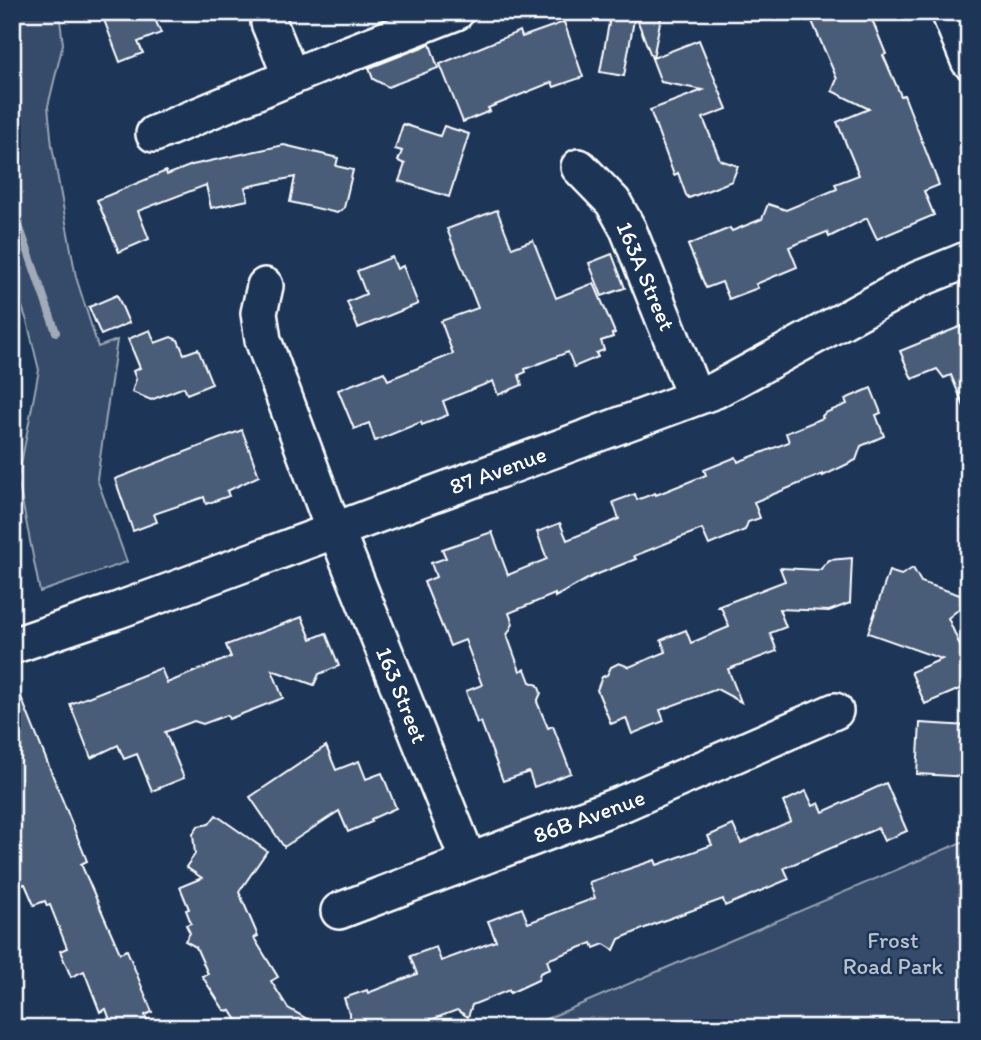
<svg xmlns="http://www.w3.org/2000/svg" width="981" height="1040" font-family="Itim,sans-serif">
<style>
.green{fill:#364b69;stroke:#9aa5b4;stroke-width:2}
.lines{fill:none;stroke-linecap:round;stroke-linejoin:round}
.stream{stroke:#a0aab8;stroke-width:8}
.building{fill:#4a5d79;stroke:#fff;stroke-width:2}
.minor-casing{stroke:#fff;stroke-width:40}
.minor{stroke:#1d3557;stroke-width:35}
.labels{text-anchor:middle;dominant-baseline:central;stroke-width:5;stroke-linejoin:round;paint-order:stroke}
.street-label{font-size:23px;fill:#fff;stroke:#1d3557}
.park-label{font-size:23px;fill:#b9c0ca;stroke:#1d3557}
</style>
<rect width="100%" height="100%" fill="#1d3557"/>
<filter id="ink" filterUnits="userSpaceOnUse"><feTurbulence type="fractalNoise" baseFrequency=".0143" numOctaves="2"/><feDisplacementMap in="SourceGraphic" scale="14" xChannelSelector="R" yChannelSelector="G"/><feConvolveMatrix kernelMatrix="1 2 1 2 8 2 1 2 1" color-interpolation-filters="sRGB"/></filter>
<g filter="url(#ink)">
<g class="green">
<path d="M12 12H59L63 44 48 106 52 146 76 277 98 347 117 340 97 479 127 562 40 592 18 480 39 370 27 321 12 278Z"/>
<path d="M969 839V1028H525Z"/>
</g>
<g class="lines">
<path class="stream" d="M12 205 56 332"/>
</g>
<g class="building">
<path d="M101 12H152L161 33 138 42 143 53 120 62Z"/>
<path d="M611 12H662L653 58 699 40 727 109 703 118 720 160 738 166 732 181 689 198 686 195 678 173 674 175 650 110 703 90 661 82 635 14 624 76 600 72Z"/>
<path d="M808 12H869L886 54 883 55 901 96 904 95 939 185 924 191 934 215 877 239 867 218 829 237 827 232 789 247 797 267 756 284 758 288 729 299 722 282 706 288 688 245 730 228 732 231 762 219 768 204 786 210 837 189 835 184 859 175 837 122 869 109 832 91 837 79Z"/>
<path d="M564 22 583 77 554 87 552 82 488 108 490 111 463 122 440 64 520 31 522 37Z"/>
<path d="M430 44 438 68 388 87 373 79 369 68Z"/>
<path d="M403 124 440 136 444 126 469 134 449 197 399 181 405 164 398 161 402 151 395 149Z"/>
<path d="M284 145 338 158 336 166 353 170 344 208 337 213 290 202 295 177 245 187 248 200 211 208 206 185 138 211 149 239 119 252 97 200 166 171 167 175 192 165Z"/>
<path d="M497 210 512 248 533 240 556 298 594 283 615 333 612 334 613 337 601 341 604 350 596 353 598 357 574 367 568 352 525 369 526 372 519 375 522 385 498 395 493 381 443 401 448 415 422 425 421 422 375 441 369 423 354 429 338 390 384 372 388 380 453 354 441 321 478 308 447 229Z"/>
<path d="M612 254 625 288 602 296 589 263Z"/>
<path d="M392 257 397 269 403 266 418 304 358 328 347 302 366 294 357 271Z"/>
<path d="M117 295 129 323 101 335 89 307Z"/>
<path d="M969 323V416H968L951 375 944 378 937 369 912 379 900 351Z"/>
<path d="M150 330 155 343 171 337 178 340 184 354 198 349 212 384 187 394 184 387 151 400 132 392 136 379 133 371 140 368 128 339Z"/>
<path d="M871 388 881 413 876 415 884 436 861 446 856 460 823 476V474L754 502 760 518 748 522 745 530 709 545 702 529 634 556 636 559 593 576 555 597V594L509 613 513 624 507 635 520 671 525 669 530 682 538 685 541 693 537 702 548 728 553 726 571 773 534 787 529 772 503 781 481 722 477 723 466 691 482 685 465 640 450 646 424 582 436 577 431 563 446 558 442 549 492 532 508 575 547 559 537 532 560 523 567 540 619 519 613 502 635 494 637 500 655 493 656 495 706 475 704 470 736 457 738 462 789 442 786 433 823 418 822 416 825 413 847 404 845 399Z"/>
<path d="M242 430 259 476 227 491 229 496 206 504 204 497 154 514 157 522 133 531 115 479Z"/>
<path d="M852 558 850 603 829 611 779 609 786 627 770 633 777 651 728 669 741 702 717 689 660 710 664 721 632 734 626 718 611 724 597 690 602 677 607 675 611 667 619 663 629 667 666 652 661 640 686 630 691 643 729 627 721 607H717L785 581 780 568 820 570 829 560Z"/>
<path d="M913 568 921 582 969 598V601L948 618 969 666V685L925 704 911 672 942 659 868 633 889 571 901 575Z"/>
<path d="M302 617 311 639 326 633 339 666 319 674 314 685 272 670 283 698 229 719 227 715 203 724 194 721 165 732 184 778 152 791 137 754 124 759 118 745 91 758 70 704 161 668 167 683 231 657 226 645Z"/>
<path d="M13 677 87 861 81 864 120 953 127 950 152 1012 145 1015 150 1028H113L106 1009 100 1012 84 971 71 977 60 951 67 948 50 905 47 906 45 901 34 905 25 884 18 886 12 873Z"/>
<path d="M920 723 969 726V777L917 774Z"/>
<path d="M326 746 336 770 359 761 366 779 382 773 396 808 371 819 372 822 348 832 339 811 284 847 250 797Z"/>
<path d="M886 783 907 831 884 841 878 828 784 868 789 879 725 906 723 899 657 923 619 939 614 950 604 944 594 948 592 943 547 960 550 969 540 973 538 980 510 993 509 990 472 1005 468 1017 457 1010 409 1028H354L344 998 367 990 368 993 417 974 410 956 436 947 441 961 496 941 488 921 522 908 528 923 595 898 589 882 655 860 657 865 712 845 708 836 733 825 741 843 791 821 783 802 806 791 813 806 819 803 823 812Z"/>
<path d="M216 815 267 851 239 892 258 936 254 938 278 977 271 981 288 1008 323 1028H242L231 1011 224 1010 202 976 208 974 196 947 185 941 190 933 186 925 191 923 186 910 189 909 180 887 202 878 186 867 195 854 193 834 198 826 209 824Z"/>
</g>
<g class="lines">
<defs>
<g id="minor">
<path d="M949 12 969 61"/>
<path d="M269 23 291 77"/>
<path d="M154 134 325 63 456 12"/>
<path d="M579 167 613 202 628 229 695 397"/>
<path d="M265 286 259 313 263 340 334 531"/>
<path d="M336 530 468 860"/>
<path d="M12 646 116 611 716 390 917 280 969 259"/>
<path d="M339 911 624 803 835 711"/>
</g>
</defs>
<use href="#minor" class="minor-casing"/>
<use href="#minor" class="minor"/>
</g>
</g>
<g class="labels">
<g class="street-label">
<text transform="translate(646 276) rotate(67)">163A Street</text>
<text transform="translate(498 470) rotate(-20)">87 Avenue</text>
<text transform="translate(402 695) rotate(68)">163 Street</text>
<text transform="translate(589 816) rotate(-20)">86B Avenue</text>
</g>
<g class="park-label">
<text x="893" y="940">Frost<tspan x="893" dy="26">Road Park</tspan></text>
</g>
</g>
<rect width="981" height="1040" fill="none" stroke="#1d3557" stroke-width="42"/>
<rect x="21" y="21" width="939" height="998" fill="none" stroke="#fff" stroke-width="2.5" filter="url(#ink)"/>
</svg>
